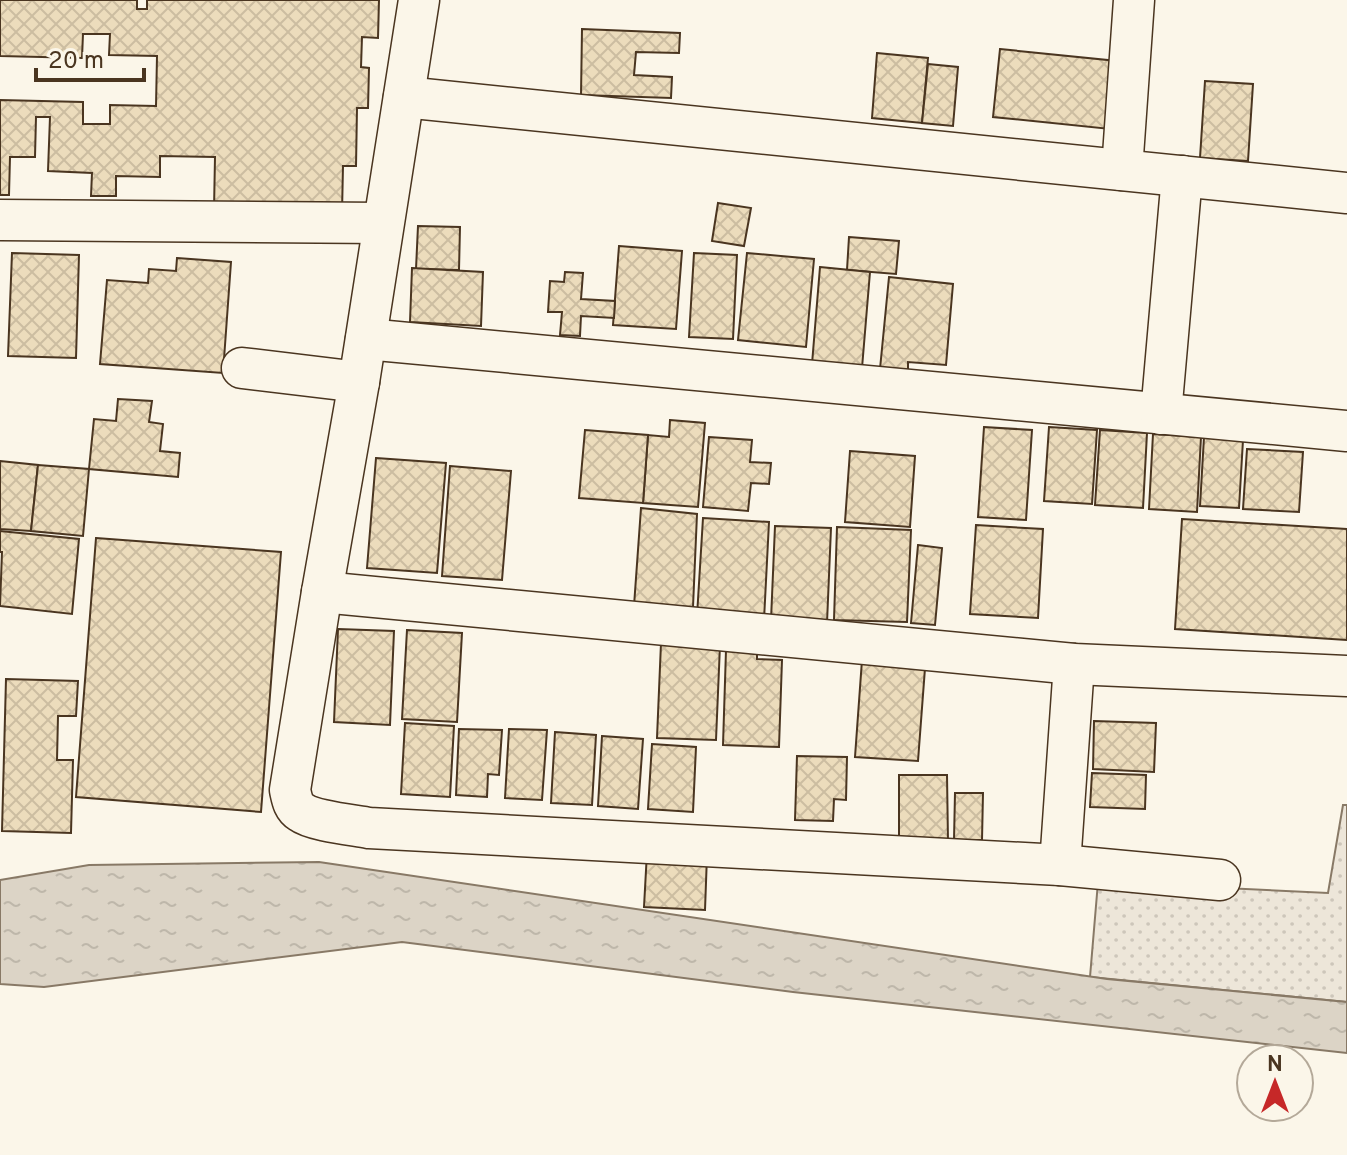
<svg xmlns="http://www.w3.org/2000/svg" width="1347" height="1155" font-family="Overpass,sans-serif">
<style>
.grass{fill:url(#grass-dots);stroke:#887966;stroke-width:2}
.water{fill:url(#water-ripples);stroke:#887966;stroke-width:2}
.building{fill:url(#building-cross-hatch);stroke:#4a3520;stroke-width:2}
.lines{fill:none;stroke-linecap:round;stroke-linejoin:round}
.minor-casing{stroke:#4a3520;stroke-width:43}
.minor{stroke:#fbf6e9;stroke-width:40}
</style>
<defs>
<pattern id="grass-dots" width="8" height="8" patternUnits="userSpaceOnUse" patternTransform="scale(2)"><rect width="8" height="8" fill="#ede6d9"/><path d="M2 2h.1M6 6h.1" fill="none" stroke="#cdc6ba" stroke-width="1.8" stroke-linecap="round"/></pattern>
<pattern id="water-ripples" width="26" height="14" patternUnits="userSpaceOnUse" patternTransform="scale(2)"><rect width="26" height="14" fill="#dcd4c6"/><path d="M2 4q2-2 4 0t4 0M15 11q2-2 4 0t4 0" fill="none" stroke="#beb7aa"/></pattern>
<pattern id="building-cross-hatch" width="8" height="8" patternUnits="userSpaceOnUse" patternTransform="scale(2)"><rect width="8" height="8" fill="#ecdcbc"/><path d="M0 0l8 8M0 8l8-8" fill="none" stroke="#ccbda1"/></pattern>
</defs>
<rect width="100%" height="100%" fill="#fbf6e9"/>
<path class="grass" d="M1343 805H1347V1002L1090 977 1098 882 1328 893Z"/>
<path class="water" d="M319 862 1107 979 1347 1002V1053L793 992 402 942 44 987 0 984V880L89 865Z"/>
<g class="building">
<path d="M0 0H137V9H147V0H379L378 38 362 37 361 67 369 68 368 108H357L356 166H343L342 213 214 210 215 157 160 156V177L116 176V196H91L92 173 48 171 50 117H36L35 157H10L9 195H0V100L83 102V124H110V105L156 106 157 56 109 55 110 34H83L82 58 0 56Z"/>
<path d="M582 29 680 33 679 53 636 52 634 75 672 77 671 98 581 95Z"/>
<path d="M1000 49 1117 61 1110 129 993 117Z"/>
<path d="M877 53 928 58 922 123 872 118Z"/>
<path d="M928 64 958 67 953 126 922 123Z"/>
<path d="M1205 81 1253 84 1248 161 1200 158Z"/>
<path d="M718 203 751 208 744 246 712 241Z"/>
<path d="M418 226 460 227 459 270 416 269Z"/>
<path d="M849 237 899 241 896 274 847 270Z"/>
<path d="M619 246 682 251 676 329 613 325Z"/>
<path d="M12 253 79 255 76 358 8 356Z"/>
<path d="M694 253 737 255 733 339 689 337Z"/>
<path d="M747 253 814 259 806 347 738 340Z"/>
<path d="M177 258 231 262 223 373 100 364 107 280 148 283 149 269 176 271Z"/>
<path d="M820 267 870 272 862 368 812 364Z"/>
<path d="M412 268 483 272 481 326 410 322Z"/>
<path d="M565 272 583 273 581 299 615 301 614 318 581 316 580 336 560 335 562 312H548L550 281 564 282Z"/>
<path d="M889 277 953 284 946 365 908 362V372L880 369Z"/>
<path d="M118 399 152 401 149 422 163 424 160 451 180 453 178 477 89 469 94 419 116 421Z"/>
<path d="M670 420 705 423 698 507 643 503 648 435 669 437Z"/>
<path d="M984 427 1032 430 1026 520 978 517Z"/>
<path d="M1049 427 1097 430 1092 504 1044 501Z"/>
<path d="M585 430 648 435 643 503 579 498Z"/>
<path d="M1100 430 1147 433 1143 508 1095 505Z"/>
<path d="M1153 434 1201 437 1197 512 1149 509Z"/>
<path d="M709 437 752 440 750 462 771 463 769 484 751 483 748 511 703 507Z"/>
<path d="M1204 437 1243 440 1239 508 1200 506Z"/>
<path d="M1247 449 1303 452 1299 512 1243 509Z"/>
<path d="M850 451 915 456 910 527 845 522Z"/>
<path d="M376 458 446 463 437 573 367 568Z"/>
<path d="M0 461 38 465 31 531 0 529Z"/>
<path d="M38 465 89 469 83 536 31 531Z"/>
<path d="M450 466 511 471 502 580 442 576Z"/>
<path d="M641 508 697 514 693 607 634 606Z"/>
<path d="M703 518 769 522 764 620 697 616Z"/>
<path d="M1182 519 1347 529V640L1175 629Z"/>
<path d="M976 525 1043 529 1038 618 970 614Z"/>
<path d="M775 526 831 528 827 623 771 620Z"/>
<path d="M837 527 911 530 907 622 834 620Z"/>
<path d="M0 531 79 539 72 614 0 606 2 552H0Z"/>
<path d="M96 538 281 552 261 812 76 797Z"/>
<path d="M918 545 942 548 935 625 911 623Z"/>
<path d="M338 629 394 631 390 725 334 722Z"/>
<path d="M407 630 462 633 457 722 402 719Z"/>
<path d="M661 643 720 645 716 740 657 738Z"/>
<path d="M726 650 757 651V659L782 660 779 747 723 745Z"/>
<path d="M862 660 925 668 918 761 855 757Z"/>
<path d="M6 679 78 681 76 716H58L57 760H73L71 833 2 831Z"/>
<path d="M1094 721 1156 723 1154 772 1093 769Z"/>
<path d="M405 723 454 726 450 797 401 794Z"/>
<path d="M459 729 502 730 499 775 488 774 487 797 456 795Z"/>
<path d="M509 729 547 730 542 800 505 798Z"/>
<path d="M555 732 596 735 592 805 551 803Z"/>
<path d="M602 736 643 739 638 809 598 806Z"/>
<path d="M652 744 696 747 693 812 648 809Z"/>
<path d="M797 756 847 757 846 800 834 799 833 821 795 820Z"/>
<path d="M1092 773 1146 775 1145 809 1090 807Z"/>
<path d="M899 775H947L948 841H899Z"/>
<path d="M955 793H983L982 840H954Z"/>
<path d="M647 852 707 855 705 910 644 907Z"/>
</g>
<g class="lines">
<defs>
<g id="minor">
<path d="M419 0 359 382 322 592 290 790C292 799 293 807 301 812 313 821 353 825 369 828L1060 865 1074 664"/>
<path d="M404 97 1347 193"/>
<path d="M1122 170 1134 0"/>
<path d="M0 220 383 223"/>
<path d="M366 339 1347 431"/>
<path d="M242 368 359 382"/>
<path d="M1161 414 1182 176"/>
<path d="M322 592 1074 664 1347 676"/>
<path d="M1060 865 1220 880"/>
</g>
</defs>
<use href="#minor" class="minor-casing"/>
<use href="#minor" class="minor"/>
</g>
<g transform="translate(1275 1083)"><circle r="38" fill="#fbf6e9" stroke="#b4a999" stroke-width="2"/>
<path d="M0-6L14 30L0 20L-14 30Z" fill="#c62828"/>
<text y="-12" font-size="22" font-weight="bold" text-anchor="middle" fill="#4a3520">N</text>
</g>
<path d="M36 68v12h108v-12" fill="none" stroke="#4a3520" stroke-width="4"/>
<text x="48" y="68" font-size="24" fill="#4a3520" stroke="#fbf6e9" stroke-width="6" paint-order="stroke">20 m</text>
</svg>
